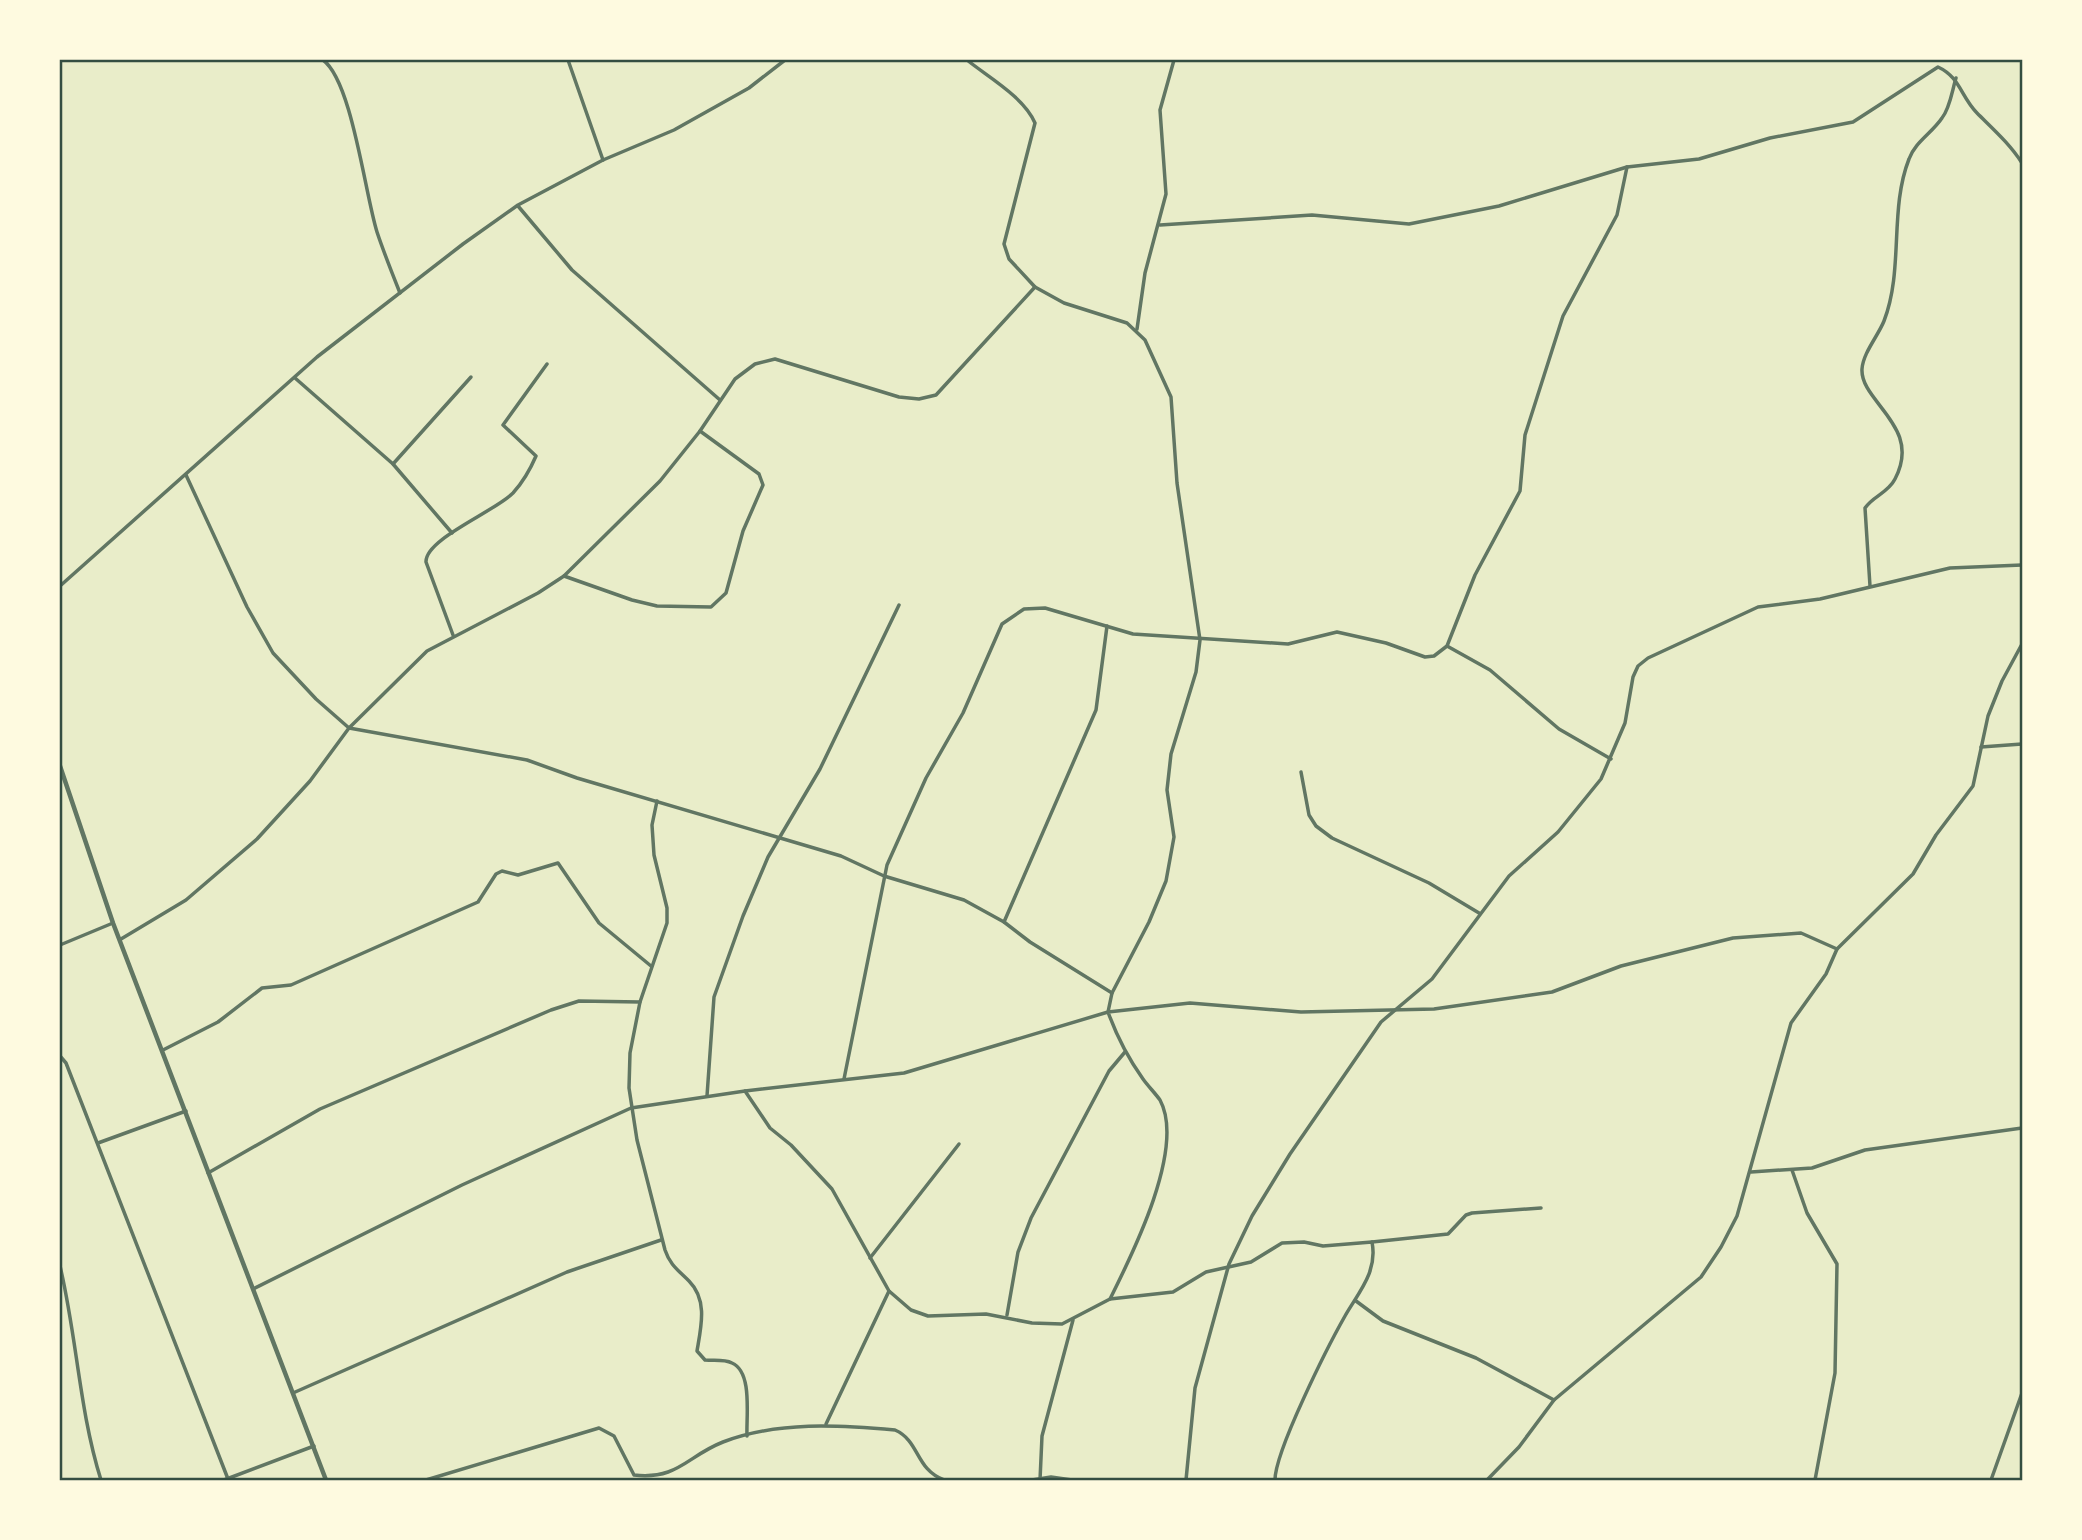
<svg xmlns="http://www.w3.org/2000/svg" width="2082" height="1540" font-family="Figtree,sans-serif">
<style>
.lines{fill:none;stroke-linecap:round;stroke-linejoin:round}
.minor{stroke:#617663;stroke-width:3.5}
.tertiary{stroke:#617663;stroke-width:4.5}
.neatline{fill:none;stroke:#344e41;stroke-width:2.5}
</style>
<rect width="100%" height="100%" fill="#e9edc9"/>
<g class="lines">
<g class="minor">
<path d="M323 60C352 81 365 194 377 232 384 253 392 273 400 293"/>
<path d="M568 60 603 160"/>
<path d="M518 206 572 270 720 400"/>
<path d="M1160 225 1312 215 1409 224 1499 206 1627 167 1699 159 1770 138 1853 122 1938 67C1960 77 1961 97 1977 113 1993 129 2010 144 2022 163"/>
<path d="M1137 329 1145 273 1166 194 1160 110 1174 60"/>
<path d="M295 378 393 464 452 533"/>
<path d="M393 464 471 377"/>
<path d="M186 475 247 607 273 653 316 699 349 728 527 760 577 778 841 856 884 876 964 900 1004 922 1030 942 1112 993"/>
<path d="M564 576 632 600 657 606 711 607 726 593 743 531 763 485 759 474 700 431"/>
<path d="M60 586 317 357 463 244 518 205 603 160 674 130 749 88 785 60"/>
<path d="M1870 586 1865 508C1873 496 1888 493 1895 479 1923 426 1860 402 1862 369 1863 353 1878 336 1884 321 1904 269 1889 210 1909 159 1915 142 1932 133 1942 118 1950 108 1952 91 1956 78"/>
<path d="M453 635 426 562C425 539 494 512 513 493 523 482 530 470 536 456L503 425 547 364"/>
<path d="M1447 646 1490 670 1559 729 1611 759"/>
<path d="M1981 747 2022 744"/>
<path d="M1301 772 1309 815 1316 826 1332 838 1429 883 1479 913"/>
<path d="M657 801 652 825 654 855 667 908V923L640 1002 630 1053 629 1088 637 1140 665 1250C670 1265 678 1270 689 1281 708 1300 701 1327 697 1351L705 1360C714 1361 724 1359 732 1363 753 1372 746 1417 747 1436"/>
<path d="M1004 922 1096 710 1107 626"/>
<path d="M121 939 186 900 257 839 310 781 349 728 427 651 538 593 564 576 660 481 700 431 735 379 755 364 775 359 899 397 919 399 936 395 1035 287"/>
<path d="M60 945 113 923"/>
<path d="M163 1050 218 1022 262 988 291 985 478 902 496 874 502 871 518 875 558 863 599 923 651 966"/>
<path d="M60 1056 66 1063 228 1479"/>
<path d="M844 1079 887 865 926 778 963 713 1002 624 1024 609 1045 608 1133 634 1288 644 1337 632 1386 643 1425 657 1434 656 1447 646 1475 575 1520 491 1525 435 1563 316 1617 215 1627 167"/>
<path d="M745 1091 770 1128 791 1145 832 1189 889 1291 911 1310 928 1316 986 1314 1032 1323 1062 1324 1110 1299 1173 1292 1206 1272 1251 1262 1282 1243 1304 1242 1323 1246 1372 1242C1378 1272 1358 1293 1345 1316 1328 1346 1275 1451 1275 1480"/>
<path d="M707 1096 714 997 743 916 768 857 820 769 899 605"/>
<path d="M98 1143 186 1111"/>
<path d="M1792 1170 1807 1213 1837 1264 1835 1373 1815 1480"/>
<path d="M1751 1172 1812 1168 1865 1150 2022 1128"/>
<path d="M208 1173 320 1109 551 1010 579 1001 640 1002"/>
<path d="M1372 1242 1448 1234 1466 1215 1472 1213 1541 1208"/>
<path d="M870 1258 959 1144"/>
<path d="M60 1266C77 1337 79 1410 101 1480"/>
<path d="M253 1289 462 1185 631 1108 745 1091 904 1073 1108 1012 1112 993 1149 922 1166 881 1174 837 1167 790 1171 754 1196 672 1200 640 1177 483 1171 397 1145 340 1127 323 1064 303 1035 287 1009 259 1004 244 1035 123C1024 97 988 77 967 60"/>
<path d="M1110 1299C1132 1255 1186 1148 1160 1100 1155 1093 1148 1086 1143 1079 1128 1058 1117 1037 1108 1012L1190 1003 1301 1012 1434 1009 1552 992 1621 966 1733 938 1801 933 1837 949"/>
<path d="M1356 1301 1383 1321 1476 1358 1554 1400"/>
<path d="M1007 1315 1018 1252 1031 1218 1109 1071 1125 1052"/>
<path d="M293 1393 567 1272 661 1240"/>
<path d="M826 1424 889 1291"/>
<path d="M224 1480 314 1446"/>
<path d="M426 1480 599 1428 614 1436 634 1475C678 1480 687 1456 723 1442 778 1421 839 1425 895 1430 920 1441 915 1469 944 1480"/>
<path d="M1032 1480 1051 1477 1072 1480"/>
<path d="M1040 1480 1042 1436 1073 1320"/>
<path d="M1186 1480 1195 1388 1229 1264 1252 1216 1290 1154 1381 1022 1432 979 1509 876 1558 832 1601 779 1625 723 1633 677 1638 666 1648 658 1758 607 1820 599 1950 568 2022 565"/>
<path d="M1487 1480 1519 1447 1554 1400 1701 1277 1721 1247 1737 1216 1791 1023 1826 974 1837 949 1913 874 1936 835 1973 786 1988 716 2002 681 2022 644"/>
<path d="M1991 1480 2022 1393"/>
</g>
<path class="tertiary" d="M60 766 113 923 326 1480"/>
</g>
<rect width="2082" height="1540" fill="none" stroke="#fefae0" stroke-width="122"/>
<rect x="61" y="61" width="1960" height="1418" class="neatline"/>
</svg>
